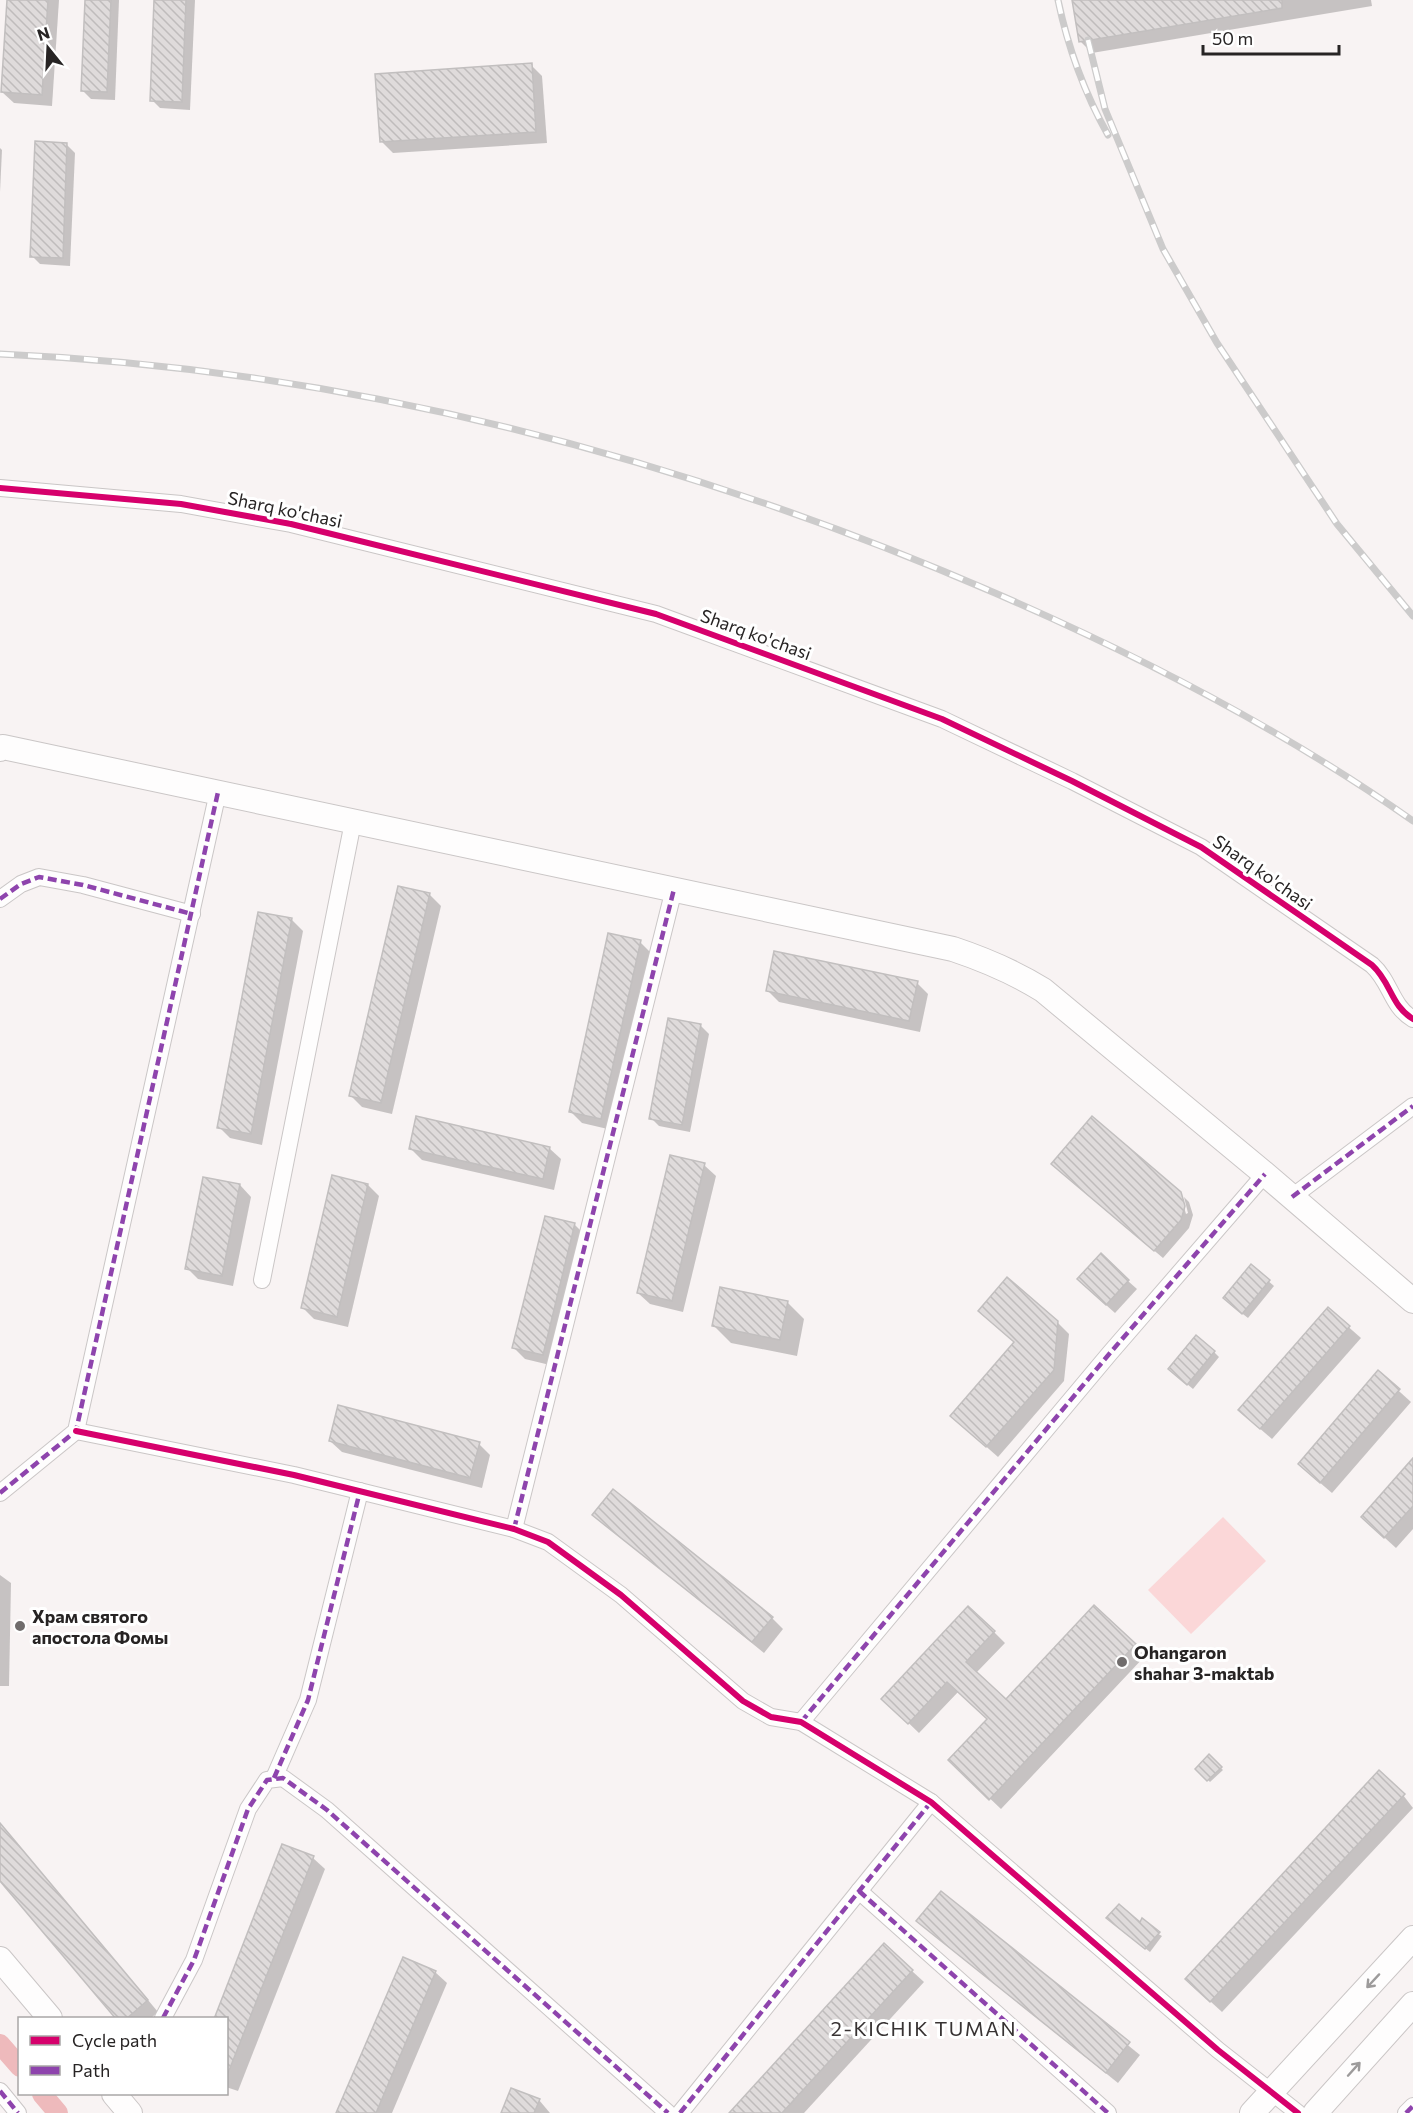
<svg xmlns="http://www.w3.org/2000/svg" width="1413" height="2113" font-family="Commissioner,sans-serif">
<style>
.garden{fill:#fbd7d8}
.shadow{fill:#0003}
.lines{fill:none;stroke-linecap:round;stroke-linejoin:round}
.canal{stroke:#eebabc;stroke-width:20}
.building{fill:url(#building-back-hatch);stroke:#c2bfbf;stroke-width:1.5}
.minor-casing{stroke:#cac6c6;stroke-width:18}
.secondary-casing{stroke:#cac6c6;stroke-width:26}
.minor{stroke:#fefdfd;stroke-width:16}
.secondary{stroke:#fefdfd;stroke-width:24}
.rail-casing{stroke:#cccbcb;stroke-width:7}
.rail{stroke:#fff;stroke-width:4.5;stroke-dasharray:14;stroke-linecap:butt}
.quiet{stroke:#8e44ad;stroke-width:4.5;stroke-dasharray:9 4.5;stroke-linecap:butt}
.cycleway-casing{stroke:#fff;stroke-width:10}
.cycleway{stroke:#d6006c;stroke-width:6}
.oneway{stroke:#9d9b9b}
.poi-dot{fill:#706c6c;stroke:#fff;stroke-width:2}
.labels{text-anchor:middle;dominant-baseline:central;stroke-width:6;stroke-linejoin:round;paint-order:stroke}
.street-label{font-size:18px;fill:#272424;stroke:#fff}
.poi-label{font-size:18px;font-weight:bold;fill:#272424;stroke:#fff;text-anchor:start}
.neighbourhood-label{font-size:20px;letter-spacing:1.5px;fill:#383333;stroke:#fff}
</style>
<defs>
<pattern id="building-back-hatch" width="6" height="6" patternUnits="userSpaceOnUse" patternTransform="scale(1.5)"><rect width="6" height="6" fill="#dfdbdb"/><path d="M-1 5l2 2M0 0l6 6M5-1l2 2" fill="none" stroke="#bfbcbc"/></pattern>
</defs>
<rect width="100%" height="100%" fill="#f8f3f3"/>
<path class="garden" d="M1223 1517 1266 1561 1191 1634 1148 1590Z"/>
<g class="shadow">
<path d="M9 0H59L52 106 14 103 2 92Z"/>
<path d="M87 0H119L115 100 91 99 83 91Z"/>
<path d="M156 0H195L190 110 160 108 152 100Z"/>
<path d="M1074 0H1371L1372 6 1092 53 1080 41Z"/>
<path d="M531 65 542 76 547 143 393 153 381 141Z"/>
<path d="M66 144 75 153 70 266 40 264 32 256Z"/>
<path d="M0 148 2 150 0 192Z"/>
<path d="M430 895 441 906 392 1114 362 1107 350 1095Z"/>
<path d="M292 920 303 931 262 1145 230 1138 219 1127Z"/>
<path d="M640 942 651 953 612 1130 582 1123 571 1112Z"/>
<path d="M917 983 928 994 920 1032 779 1002 767 990Z"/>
<path d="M700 1025 709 1034 690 1132 659 1126 651 1118Z"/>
<path d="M410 1148H549L561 1159 554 1190 422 1160Z"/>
<path d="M704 1165 716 1176 683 1312 650 1304 638 1293Z"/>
<path d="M1062 1173 1180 1193 1186 1214 1188 1213 1184 1197 1189 1202 1193 1215 1189 1228 1163 1258Z"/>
<path d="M240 1185 251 1197 233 1286 198 1279 187 1268Z"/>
<path d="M368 1185 379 1196 348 1327 314 1319 303 1308Z"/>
<path d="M574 1224 586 1236 554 1366 525 1359 514 1348Z"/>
<path d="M1251 1266 1274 1286 1248 1318 1230 1304Z"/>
<path d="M1128 1281 1137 1289 1115 1313 1087 1288Z"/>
<path d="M787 1302 804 1319 797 1356 731 1343 714 1326Z"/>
<path d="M1328 1309 1361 1338 1272 1439 1251 1421Z"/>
<path d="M1057 1322 1069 1334 1064 1381 998 1457 964 1427Z"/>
<path d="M1214 1352 1219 1357 1193 1389 1175 1374Z"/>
<path d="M1379 1373 1411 1402 1332 1493 1311 1475Z"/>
<path d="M330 1441 479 1444 490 1455 482 1488 342 1452Z"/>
<path d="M1413 1460V1529L1396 1548 1374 1528Z"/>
<path d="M594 1515 772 1618 783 1629 764 1653Z"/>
<path d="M0 1575 11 1583 9 1686H0Z"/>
<path d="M994 1632 1005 1643 976 1673 1006 1701 1134 1645 1145 1656 1001 1809 961 1771 988 1719 959 1691 919 1733 894 1709Z"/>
<path d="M1209 1757 1223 1770 1210 1782 1197 1769Z"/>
<path d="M1403 1795 1413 1808 1222 2012 1198 1990Z"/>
<path d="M0 1823 158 2012 151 2018H117L0 1878Z"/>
<path d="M283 1846 313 1858 325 1869 238 2091 226 2087V2018Z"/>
<path d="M941 1893 1140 2055 1118 2083 930 1932Z"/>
<path d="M1112 1922 1140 1924 1162 1936 1150 1952Z"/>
<path d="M912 1971 924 1982 804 2113H731Z"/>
<path d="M435 1972 447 1983 392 2113H338Z"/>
<path d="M539 2100 550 2113H503Z"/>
</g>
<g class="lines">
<g class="canal">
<path d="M0 2044 20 2067"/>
<path d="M42 2094 58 2113"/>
</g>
</g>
<g class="building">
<path d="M7 0H48L42 95 1 92Z"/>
<path d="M85 0H111L107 92 81 91Z"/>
<path d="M154 0H186L182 102 150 101Z"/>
<path d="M1072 0H1282V8L1079 42Z"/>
<path d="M532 63 536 132 380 142 375 74Z"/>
<path d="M35 141 67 143 63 258 30 257Z"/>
<path d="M398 886 430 893 381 1103 349 1096Z"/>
<path d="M258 912 292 918 251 1134 217 1128Z"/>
<path d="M608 933 641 940 601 1119 569 1112Z"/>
<path d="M774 951 918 981 909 1021 766 991Z"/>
<path d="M668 1018 701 1024 682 1125 649 1119Z"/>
<path d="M416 1116 550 1147 543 1179 409 1149Z"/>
<path d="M1092 1116 1181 1192 1185 1206 1181 1220 1154 1251 1051 1164Z"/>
<path d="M670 1155 705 1163 672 1301 637 1293Z"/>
<path d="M332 1175 368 1184 337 1317 301 1308Z"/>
<path d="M203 1177 240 1184 222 1276 185 1269Z"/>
<path d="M545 1216 575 1223 543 1355 512 1348Z"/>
<path d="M1101 1253 1129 1280 1106 1305 1077 1279Z"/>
<path d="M1251 1264 1270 1280 1242 1314 1223 1298Z"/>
<path d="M1007 1277 1058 1321 1054 1370 986 1447 950 1416 1014 1342 978 1311Z"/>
<path d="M720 1287 788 1301 780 1340 712 1326Z"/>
<path d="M1328 1307 1350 1326 1260 1429 1238 1410Z"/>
<path d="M1196 1335 1215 1351 1187 1385 1168 1369Z"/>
<path d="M1378 1370 1400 1389 1320 1483 1298 1464Z"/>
<path d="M338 1405 480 1442 470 1478 329 1441Z"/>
<path d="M1413 1458V1506L1384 1538 1361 1517Z"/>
<path d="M613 1489 773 1617 752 1642 592 1515Z"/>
<path d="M1094 1605 1136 1644 989 1800 948 1760 987 1719 947 1682 908 1724 881 1699 968 1606 995 1631 966 1662 1006 1699Z"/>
<path d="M1209 1754 1222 1767 1207 1781 1195 1769Z"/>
<path d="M1379 1770 1405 1794 1210 2002 1185 1979Z"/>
<path d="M0 1823 148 2000 126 2019H116L0 1881Z"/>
<path d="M282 1844 314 1856 226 2078V2019H214Z"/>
<path d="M941 1891 1130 2042 1106 2073 916 1921Z"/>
<path d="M1119 1904 1140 1922 1142 1918 1160 1932 1145 1949 1106 1918Z"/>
<path d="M884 1943 913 1970 782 2113H729Z"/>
<path d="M403 1957 436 1971 376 2113H336Z"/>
<path d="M511 2088 540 2099 534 2113H501Z"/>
</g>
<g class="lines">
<defs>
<g id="minor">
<path d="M0 488 181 504 291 524 656 614 942 719 1072 781 1201 847 1372 965C1391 982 1391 1006 1413 1019"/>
<path d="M0 899 21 884 39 877 83 885 192 914"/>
<path d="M1292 1197 1413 1106"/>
<path d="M262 1280 353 822"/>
<path d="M76 1431 294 1475 514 1529 548 1542 621 1595 743 1701 771 1717 801 1722 931 1802 1218 2050 1298 2113"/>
<path d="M0 1493 76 1431 218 792"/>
<path d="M514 1529 674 889"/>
<path d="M801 1722 1110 1353 1265 1174"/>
<path d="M274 1778 308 1700 360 1491"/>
<path d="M859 1891 1108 2113"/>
<path d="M163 2018 194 1960 248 1809 267 1780 283 1778 327 1810 668 2113"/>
<path d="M0 2091 18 2113"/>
<path d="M680 2113 931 1802"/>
<path d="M1406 2113 1413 2106"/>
</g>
<g id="secondary">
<path d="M0 749 3 747 953 949C986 960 1014 972 1043 990L1265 1174 1413 1301"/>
<path d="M0 1959 50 2018"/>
<path d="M114 2094 130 2113"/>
<path d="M1252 2113 1413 1938"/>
<path d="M1315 2113 1413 2004"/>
</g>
</defs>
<use href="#minor" class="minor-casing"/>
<use href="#secondary" class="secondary-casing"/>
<use href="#minor" class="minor"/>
<use href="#secondary" class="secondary"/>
<defs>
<g id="rail">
<path d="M1058 0C1068 48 1084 92 1108 135"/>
<path d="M1088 40 1105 109 1163 249 1217 343 1337 524 1413 616"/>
<path d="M0 354C345 369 679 456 995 593 1140 656 1284 730 1413 821"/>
</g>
</defs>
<use href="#rail" class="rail-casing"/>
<use href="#rail" class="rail"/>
<g class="quiet">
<path d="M0 899 21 884 39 877 83 885 192 914"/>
<path d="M1292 1197 1413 1106"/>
<path d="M0 1493 76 1431 218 792"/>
<path d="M514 1529 674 889"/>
<path d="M801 1722 1110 1353 1265 1174"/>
<path d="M274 1778 308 1700 360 1491"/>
<path d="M859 1891 1108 2113"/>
<path d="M163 2018 194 1960 248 1809 267 1780 283 1778 327 1810 668 2113"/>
<path d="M0 2091 18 2113"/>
<path d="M680 2113 931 1802"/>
<path d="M1406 2113 1413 2106"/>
</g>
<defs>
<g id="cycleway">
<path d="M0 488 181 504 291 524 656 614 942 719 1072 781 1201 847 1372 965C1391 982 1391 1006 1413 1019"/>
<path d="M76 1431 294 1475 514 1529 548 1542 621 1595 743 1701 771 1717 801 1722 931 1802 1218 2050 1298 2113"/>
</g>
</defs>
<use href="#cycleway" class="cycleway-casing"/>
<use href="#cycleway" class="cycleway"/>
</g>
<defs><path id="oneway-shaft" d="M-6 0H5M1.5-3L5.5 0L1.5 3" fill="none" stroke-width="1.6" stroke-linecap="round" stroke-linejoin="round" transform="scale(1.5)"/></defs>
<g class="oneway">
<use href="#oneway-shaft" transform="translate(1373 1981) rotate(133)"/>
<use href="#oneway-shaft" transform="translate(1354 2069) rotate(-48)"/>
</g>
<g class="poi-dot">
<circle cx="20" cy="1626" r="6"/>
<circle cx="1122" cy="1662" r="6"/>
</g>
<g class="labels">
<g class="street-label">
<text transform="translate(285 509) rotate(12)">Sharq ko'chasi</text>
<text transform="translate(756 634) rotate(20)">Sharq ko'chasi</text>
<text transform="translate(1263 872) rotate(35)">Sharq ko'chasi</text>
</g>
<g class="poi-label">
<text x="32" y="1616">Храм святого<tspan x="32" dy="21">апостола Фомы</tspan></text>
<text x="1134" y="1652">Ohangaron<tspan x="1134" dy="21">shahar 3-maktab</tspan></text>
</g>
<g class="neighbourhood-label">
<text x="924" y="2028">2-KICHIK TUMAN</text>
</g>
</g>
<rect x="18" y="2017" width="210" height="78" fill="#ffffff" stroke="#a9a7a7" stroke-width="1.5"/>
<rect x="30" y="2036" width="30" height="9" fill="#d6006c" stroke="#a9a7a7" stroke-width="1.5"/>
<text x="72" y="2047" font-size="18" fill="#272424">Cycle path</text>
<rect x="30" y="2066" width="30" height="9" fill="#8e44ad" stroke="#a9a7a7" stroke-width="1.5"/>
<text x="72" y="2077" font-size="18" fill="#272424">Path</text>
<g transform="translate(48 48) rotate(342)" stroke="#ffffff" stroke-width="4.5" paint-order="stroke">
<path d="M0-4.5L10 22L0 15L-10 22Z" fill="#272424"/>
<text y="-9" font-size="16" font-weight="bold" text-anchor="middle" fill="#272424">N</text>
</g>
<path d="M1203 45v9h136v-9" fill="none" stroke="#272424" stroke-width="3"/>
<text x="1212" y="45" font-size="18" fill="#272424" stroke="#ffffff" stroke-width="4.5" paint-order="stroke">50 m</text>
</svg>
